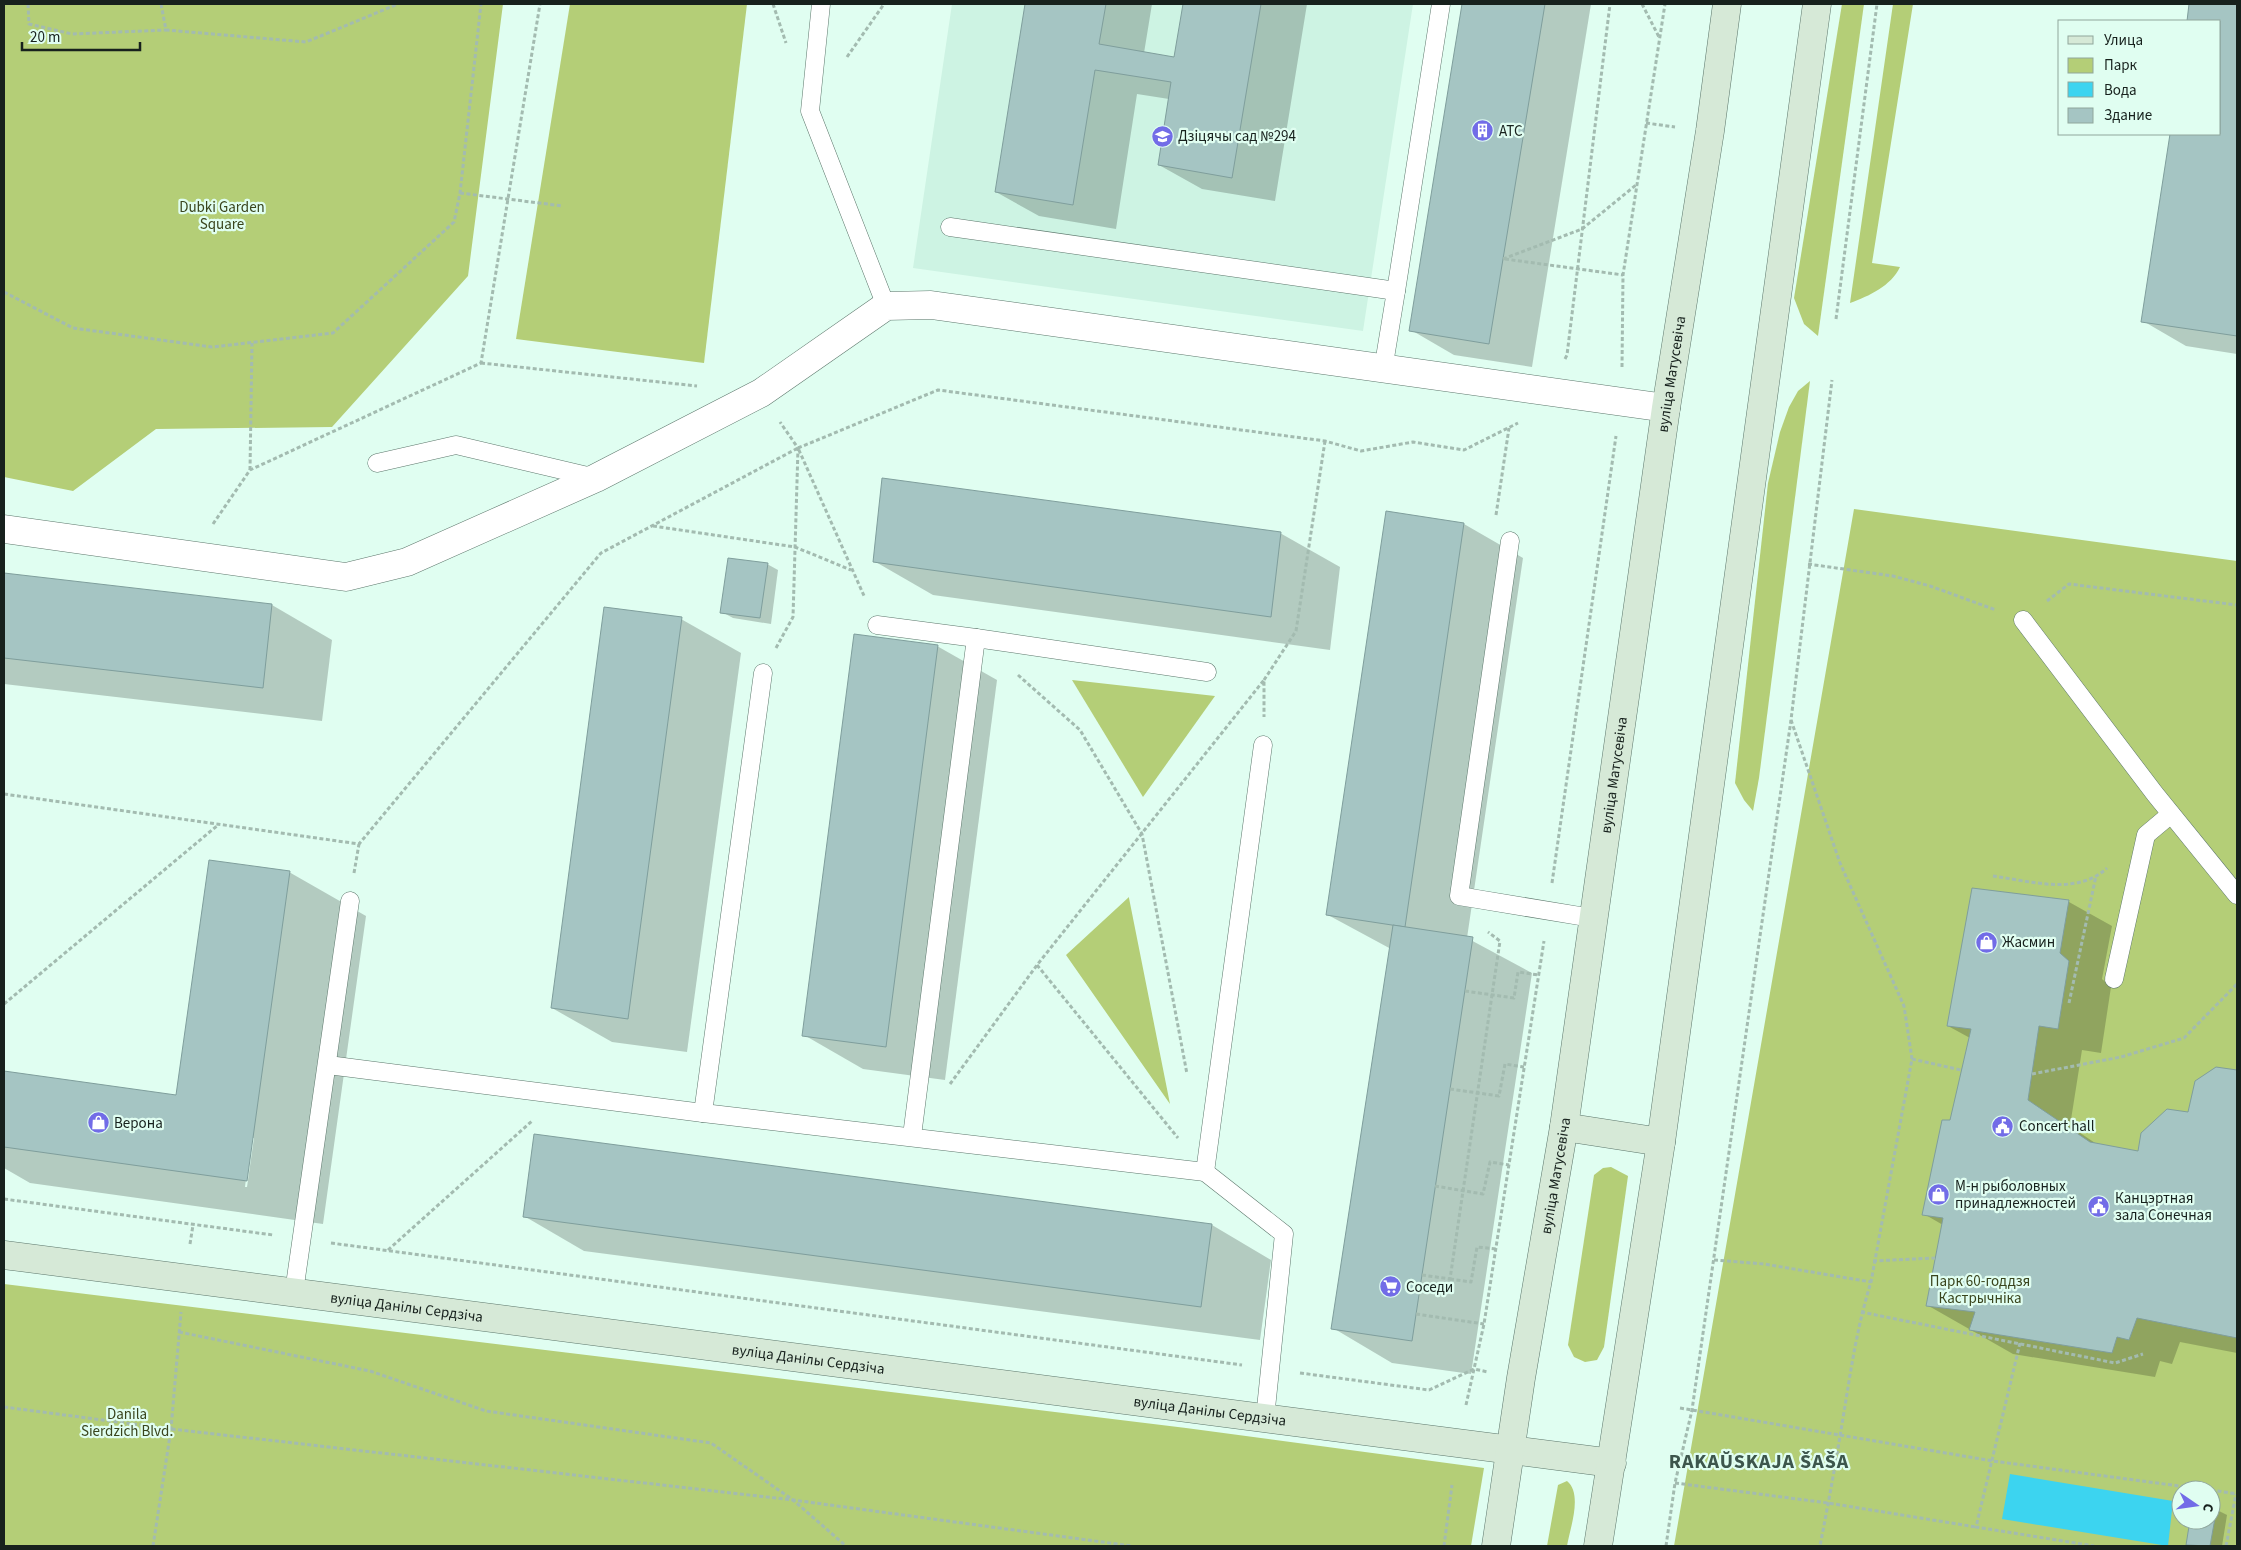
<svg xmlns="http://www.w3.org/2000/svg" width="2241" height="1550" font-family="'Source Sans 3',sans-serif">
<style>
.built{fill:#cdf3e3}
.green{fill:#b4ce77;fill-rule:evenodd}
.water{fill:#3cd4f0}
.shadow{fill:#0003;fill-rule:evenodd}
.building{fill:#a5c5c3;stroke:#7f9e9c}
.lines{fill:none;stroke-linecap:round;stroke-linejoin:round}
.lane-casing{stroke:#5d776c;stroke-width:19}
.street-casing{stroke:#5d776c;stroke-width:29}
.secondary-casing{stroke:#5d776c;stroke-width:29}
.path{stroke:#a3bbb0;stroke-width:3;stroke-dasharray:4 2.5;stroke-linecap:butt}
.lane{stroke:#fff;stroke-width:18}
.street{stroke:#fff;stroke-width:28}
.secondary{stroke:#d6e9d7;stroke-width:28}
.labels{text-anchor:middle;dominant-baseline:central;stroke-width:4.5;stroke-linejoin:round;paint-order:stroke}
.poi-label{font-size:15px;fill:#17211d;stroke:#e0fef1;text-anchor:start}
.park-label{font-size:15px;fill:#39441c;stroke:#e0fef1}
.street-label{font-size:15px;fill:#17211d;stroke:#e0fef1}
.district-label{font-size:20px;font-weight:bold;letter-spacing:1px;fill:#3d564c;stroke:#e0fef1}
</style>
<rect width="100%" height="100%" fill="#e0fef1"/>
<path class="built" d="M952 4H1413L1363 331 913 268Z"/>
<g class="green">
<path d="M4 4H503L468 276 332 427 156 429 73 491 4 477Z"/>
<path d="M570 4H747L704 363 516 339Z"/>
<path d="M1842 4H1864L1818 336 1804 324 1794 298Z"/>
<path d="M1893 4H1913L1872 263 1900 267C1891 286 1869 296 1850 303Z"/>
<path d="M1810 381 1759 778 1753 811 1744 800 1735 783 1768 483 1780 432 1789 407 1798 391Z"/>
<path d="M1854 509 2237 561V1546H1674ZM2181 1490H2211V1520H2181Z"/>
<path d="M1072 680 1215 696 1143 797Z"/>
<path d="M1129 897V898L1170 1104 1066 955Z"/>
<path d="M1611 1167 1628 1176 1604 1347 1597 1360 1585 1362 1574 1357 1568 1345 1594 1175 1603 1168Z"/>
<path d="M4 1284 1186 1428 1484 1468 1471 1546H4Z"/>
<path d="M1567 1481C1583 1494 1570 1528 1567 1546H1547L1558 1485Z"/>
</g>
<path class="water" d="M2010 1474 2173 1501 2168 1546 2002 1519Z"/>
<g class="shadow">
<path d="M1027 4H1152L1144 53 1175 58 1184 4H1307L1275 201 1202 189 1159 165 1169 99 1137 94 1116 229 1039 216 996 192Z"/>
<path d="M1464 4H1591L1532 367 1454 355 1411 330Z"/>
<path d="M2190 4H2237V354L2186 346 2143 321 2171 134H2220V21H2188Z"/>
<path d="M1387 513 1464 524 1523 558 1467 938 1532 973 1471 1374 1392 1363 1333 1328 1391 949 1328 915Z"/>
<path d="M1280 533 1340 567 1330 650 933 595 874 561Z"/>
<path d="M767 564 778 570 771 624 733 618 722 612Z"/>
<path d="M4 574 272 605 332 640 322 721 4 684Z"/>
<path d="M681 619 741 653 687 1052 612 1042 552 1008Z"/>
<path d="M937 646 997 680 945 1080 863 1069 804 1035Z"/>
<path d="M289 872 366 916 323 1224 30 1183 4 1168V1072L177 1096ZM251 1138H254L247 1187H245Z"/>
<path d="M1973 889 2069 902 2112 926 2102 979 2111 987 2101 1053 2082 1050 2070 1126 2098 1145 2139 1152 2189 1113 2217 1068 2237 1072V1353L2180 1342 2172 1364 2160 1361 2155 1377 2013 1354 1927 1305 1943 1225 1924 1214 1951 1121 1970 1038 1948 1026Z"/>
<path d="M524 1216 1212 1225 1271 1260 1260 1340 584 1251Z"/>
<path d="M2211 1507 2227 1515 2222 1546H2191L2188 1544 2192 1520H2211Z"/>
</g>
<g class="building">
<path d="M1025 4H1106L1099 44 1174 57 1183 4H1261L1232 178 1158 165 1171 82 1095 70 1073 205 995 192Z"/>
<path d="M1462 4H1545L1489 344 1409 331Z"/>
<path d="M2189 4H2237V336L2141 322 2170 134H2220V21H2187Z"/>
<path d="M882 478 1281 532 1271 617 873 562Z"/>
<path d="M1386 511 1464 523 1405 927 1326 915Z"/>
<path d="M728 558 768 563 760 618 720 613Z"/>
<path d="M4 573 272 604 263 688 4 658Z"/>
<path d="M604 607 682 617 628 1019 551 1008Z"/>
<path d="M854 634 938 645 886 1047 802 1036Z"/>
<path d="M209 860 290 871 247 1181 4 1147V1071L176 1095Z"/>
<path d="M1972 888 2069 900 2060 953 2069 961 2058 1029 2039 1026 2028 1100 2090 1142 2138 1151 2141 1133 2167 1109 2188 1112 2195 1081 2216 1067 2237 1070V1338L2137 1318 2129 1340 2117 1337 2112 1353 1969 1330 1975 1312 1926 1306 1943 1218 1922 1215 1942 1120H1950L1971 1029 1947 1026Z"/>
<path d="M1393 925 1473 937 1412 1341 1331 1329Z"/>
<path d="M534 1134 1212 1224 1201 1307 523 1217Z"/>
<path d="M2211 1506 2217 1507 2210 1546 2186 1545 2190 1520H2211Z"/>
</g>
<g class="lines">
<defs>
<g id="lane">
<path d="M821 4 810 111 886 306"/>
<path d="M950 227 1396 291 1441 4"/>
<path d="M1383 370 1396 291"/>
<path d="M377 463 456 445 596 478"/>
<path d="M1510 541 1459 896 1592 918"/>
<path d="M2023 620 2155 794 2237 895"/>
<path d="M877 625 976 638"/>
<path d="M2114 979 2146 835 2171 814"/>
<path d="M328 1065 703 1113 1205 1172 1263 745"/>
<path d="M703 1113 763 673"/>
<path d="M912 1136 976 638 1207 672"/>
<path d="M1205 1172 1284 1234 1265 1418"/>
<path d="M294 1292 350 901"/>
</g>
<path id="street" d="M4 529 346 577 407 562 596 478 761 393 886 306 931 305 1666 408"/>
<g id="secondary">
<path d="M1564 1127 1661 1142"/>
<path id="s1" d="M4 1255 1612 1463"/>
<path id="s2" d="M1496 1546 1521 1378 1564 1127 1666 408 1710 131 1727 4"/>
<path d="M1598 1546 1661 1142 1817 4"/>
</g>
</defs>
<use href="#lane" class="lane-casing"/>
<use href="#street" class="street-casing"/>
<use href="#secondary" class="secondary-casing"/>
<g class="path">
<path d="M28 4 29 24 72 34 166 30"/>
<path d="M161 4 166 30 306 42 398 4"/>
<path d="M773 4 786 43"/>
<path d="M1642 4 1659 37"/>
<path d="M847 57 884 4"/>
<path d="M1646 123 1675 127"/>
<path d="M460 193 563 206"/>
<path d="M1503 259 1582 229 1636 185"/>
<path d="M1505 259 1623 275"/>
<path d="M4 292 73 328 212 347 333 333 454 222 460 193 481 4"/>
<path d="M1836 319 1877 4"/>
<path d="M1565 359 1567 355 1610 4"/>
<path d="M481 363 697 386"/>
<path d="M1622 367 1623 275 1665 4"/>
<path d="M798 448 938 390 1325 441 1361 451 1413 442 1464 450 1518 423"/>
<path d="M250 470 252 343"/>
<path d="M1496 515 1509 428"/>
<path d="M213 524 250 470 481 363 540 4"/>
<path d="M653 526 795 547 851 570"/>
<path d="M1808 564 1893 576 1930 586 1996 610"/>
<path d="M2047 601 2069 584 2237 605"/>
<path d="M776 648 793 617 798 448 780 422"/>
<path d="M1018 675 1080 730 1142 834 1187 1074"/>
<path d="M1264 680 1296 631 1325 441"/>
<path d="M1791 720 1840 863 1904 1006 1912 1059 1871 1282C1855 1333 1849 1384 1840 1436 1834 1473 1827 1510 1820 1546"/>
<path d="M4 794 359 844 601 553 798 448 865 598"/>
<path d="M354 873 359 844"/>
<path d="M1993 876C2030 881 2077 896 2107 868"/>
<path d="M1552 883 1616 436"/>
<path d="M1037 965 1178 1138"/>
<path d="M1465 991 1514 998 1518 972 1539 975"/>
<path d="M2069 1003 2096 876"/>
<path d="M4 1004 218 825"/>
<path d="M1912 1059 1961 1070"/>
<path d="M2032 1074 2121 1057 2184 1038 2237 984"/>
<path d="M950 1084 1037 965 1264 680V717"/>
<path d="M1450 1089 1499 1096 1505 1064 1524 1067"/>
<path d="M1435 1186 1483 1194 1490 1162 1509 1165"/>
<path d="M4 1199 273 1235"/>
<path d="M331 1243 1242 1365"/>
<path d="M190 1244 193 1225"/>
<path d="M388 1250 532 1121"/>
<path d="M1714 1260 1764 1264 1871 1282"/>
<path d="M1873 1261 1935 1258"/>
<path d="M1422 1275 1450 1279 1500 941 1488 932"/>
<path d="M1450 1279 1471 1282 1477 1247 1496 1249"/>
<path d="M1861 1312 2115 1363 2143 1354"/>
<path d="M1416 1314 1484 1324"/>
<path d="M179 1332 370 1371 486 1411 711 1443 793 1500 846 1546"/>
<path d="M2020 1343 1976 1527 2094 1546"/>
<path d="M1300 1373 1429 1390 1474 1369 1488 1372"/>
<path d="M1466 1405 1484 1324 1544 941"/>
<path d="M4 1407 171 1429 793 1500 1132 1546"/>
<path d="M1680 1408 1993 1461 2209 1490"/>
<path d="M1675 1483 1828 1503 1976 1527"/>
<path d="M2211 1490 2237 1494"/>
<path d="M153 1546 171 1429 181 1312"/>
<path d="M1444 1546 1452 1485"/>
<path d="M1666 1546 1675 1483 1692 1410 1791 720 1832 380"/>
<path d="M2226 1546 2236 1494"/>
</g>
<use href="#lane" class="lane"/>
<use href="#street" class="street"/>
<use href="#secondary" class="secondary"/>
</g>
<defs>
<symbol id="building-disc" viewBox="-11 -11 22 22"><circle r="9.5" fill="#726ce7" stroke="#e0fef1"/><path d="M-4-6H4V6H1V3H-1V6H-4ZM-2.5-4.3h1.7v1.8h-1.7ZM.8-4.3h1.7v1.8H.8ZM-2.5-1h1.7V.8h-1.7ZM.8-1h1.7V.8H.8Z" fill="#fff"/></symbol>
<symbol id="school-disc" viewBox="-11 -11 22 22"><circle r="9.5" fill="#726ce7" stroke="#e0fef1"/><path d="M0-5L7-2L0 1L-7-2ZM-4 1L0 2.5L4 1V4Q0 6-4 4Z" fill="#fff"/></symbol>
<symbol id="shop-disc" viewBox="-11 -11 22 22"><circle r="9.5" fill="#726ce7" stroke="#e0fef1"/><path d="M-5-2.5h2.3a2.7 3.5 0 0 1 5.4 0H5L5.5 6h-11ZM-1.5-2.5h3a1.5 2.3 0 0 0-3 0Z" fill="#fff"/></symbol>
<symbol id="civic-disc" viewBox="-11 -11 22 22"><circle r="9.5" fill="#726ce7" stroke="#e0fef1"/><path d="M-.6-6.5H3V-4.5H.6V-3L4-1V1h2V6H-6V1h2V-1L-.6-3ZM-1.2 2.5V6h2.4V2.5Z" fill="#fff"/></symbol>
<symbol id="supermarket-disc" viewBox="-11 -11 22 22"><circle r="9.5" fill="#726ce7" stroke="#e0fef1"/><path d="M-6-5.5h2.5l.6 2H6L4.5 2H-2.5L-4.4-4H-6ZM-1.5 3.2a1.3 1.3 0 1 0 .1 0ZM3 3.2a1.3 1.3 0 1 0 .1 0Z" fill="#fff"/></symbol>
</defs>
<g fill-rule="evenodd">
<use href="#building-disc" x="1470" y="118" width="25" height="25"/>
<use href="#school-disc" x="1150" y="124" width="25" height="25"/>
<use href="#shop-disc" x="1974" y="930" width="25" height="25"/>
<use href="#shop-disc" x="86" y="1110" width="25" height="25"/>
<use href="#civic-disc" x="1990" y="1114" width="25" height="25"/>
<use href="#shop-disc" x="1926" y="1182" width="25" height="25"/>
<use href="#civic-disc" x="2086" y="1194" width="25" height="25"/>
<use href="#supermarket-disc" x="1378" y="1274" width="25" height="25"/>
</g>
<g class="labels">
<g class="poi-label">
<text x="1499" y="131">АТС</text>
<text x="1178" y="136">Дзіцячы сад №294</text>
<text x="2002" y="942">Жасмин</text>
<text x="114" y="1123">Верона</text>
<text x="2019" y="1126">Concert hall</text>
<text x="1955" y="1186">М-н рыболовных<tspan x="1955" dy="17">принадлежностей</tspan></text>
<text x="2115" y="1198">Канцэртная<tspan x="2115" dy="17">зала Сонечная</tspan></text>
<text x="1406" y="1287">Соседи</text>
</g>
<g class="park-label">
<text x="222" y="207">Dubki Garden<tspan x="222" dy="17">Square</tspan></text>
<text x="1980" y="1281">Парк 60-годдзя<tspan x="1980" dy="17">Кастрычніка</tspan></text>
<text x="127" y="1414">Danila<tspan x="127" dy="17">Sierdzich Blvd.</tspan></text>
</g>
<g class="street-label">
<text stroke="none"><textPath href="#s2" startOffset="1185">вуліца Матусевіча</textPath></text>
<text stroke="none"><textPath href="#s2" startOffset="780">вуліца Матусевіча</textPath></text>
<text stroke="none"><textPath href="#s2" startOffset="375">вуліца Матусевіча</textPath></text>
<text stroke="none"><textPath href="#s1" startOffset="406">вуліца Данілы Сердзіча</textPath></text>
<text stroke="none"><textPath href="#s1" startOffset="811">вуліца Данілы Сердзіча</textPath></text>
<text stroke="none"><textPath href="#s1" startOffset="1216">вуліца Данілы Сердзіча</textPath></text>
</g>
<g class="district-label">
<text x="1759" y="1462">RAKAŬSKAJA ŠAŠA</text>
</g>
</g>
<rect width="2241" height="1550" fill="none" stroke="#17211d" stroke-width="10"/>
<rect x="2058" y="20" width="162" height="115" fill="#e0fef1" stroke="#90a69c"/>
<rect x="2068" y="36" width="25" height="8" fill="#d6e9d7" stroke="#90a69c"/>
<text x="2104" y="45" font-size="15" fill="#17211d">Улица</text>
<rect x="2068" y="58" width="25" height="15" fill="#b4ce77" stroke="#90a69c"/>
<text x="2104" y="70" font-size="15" fill="#17211d">Парк</text>
<rect x="2068" y="82" width="25" height="15" fill="#3cd4f0" stroke="#90a69c"/>
<text x="2104" y="95" font-size="15" fill="#17211d">Вода</text>
<rect x="2068" y="108" width="25" height="15" fill="#a5c5c3" stroke="#90a69c"/>
<text x="2104" y="120" font-size="15" fill="#17211d">Здание</text>
<g transform="translate(2196 1505) rotate(103)"><circle r="24" fill="#e0fef1" stroke="#90a69c"/>
<path d="M0-4L9 19L0 12L-9 19Z" fill="#726ce7"/>
<text y="-8" font-size="14" font-weight="bold" text-anchor="middle" fill="#17211d">С</text>
</g>
<path d="M22 42v8h118v-8" fill="none" stroke="#17211d" stroke-width="2.5"/>
<text x="30" y="42" font-size="15" fill="#17211d" stroke="#e0fef1" stroke-width="4" paint-order="stroke">20 m</text>
</svg>
